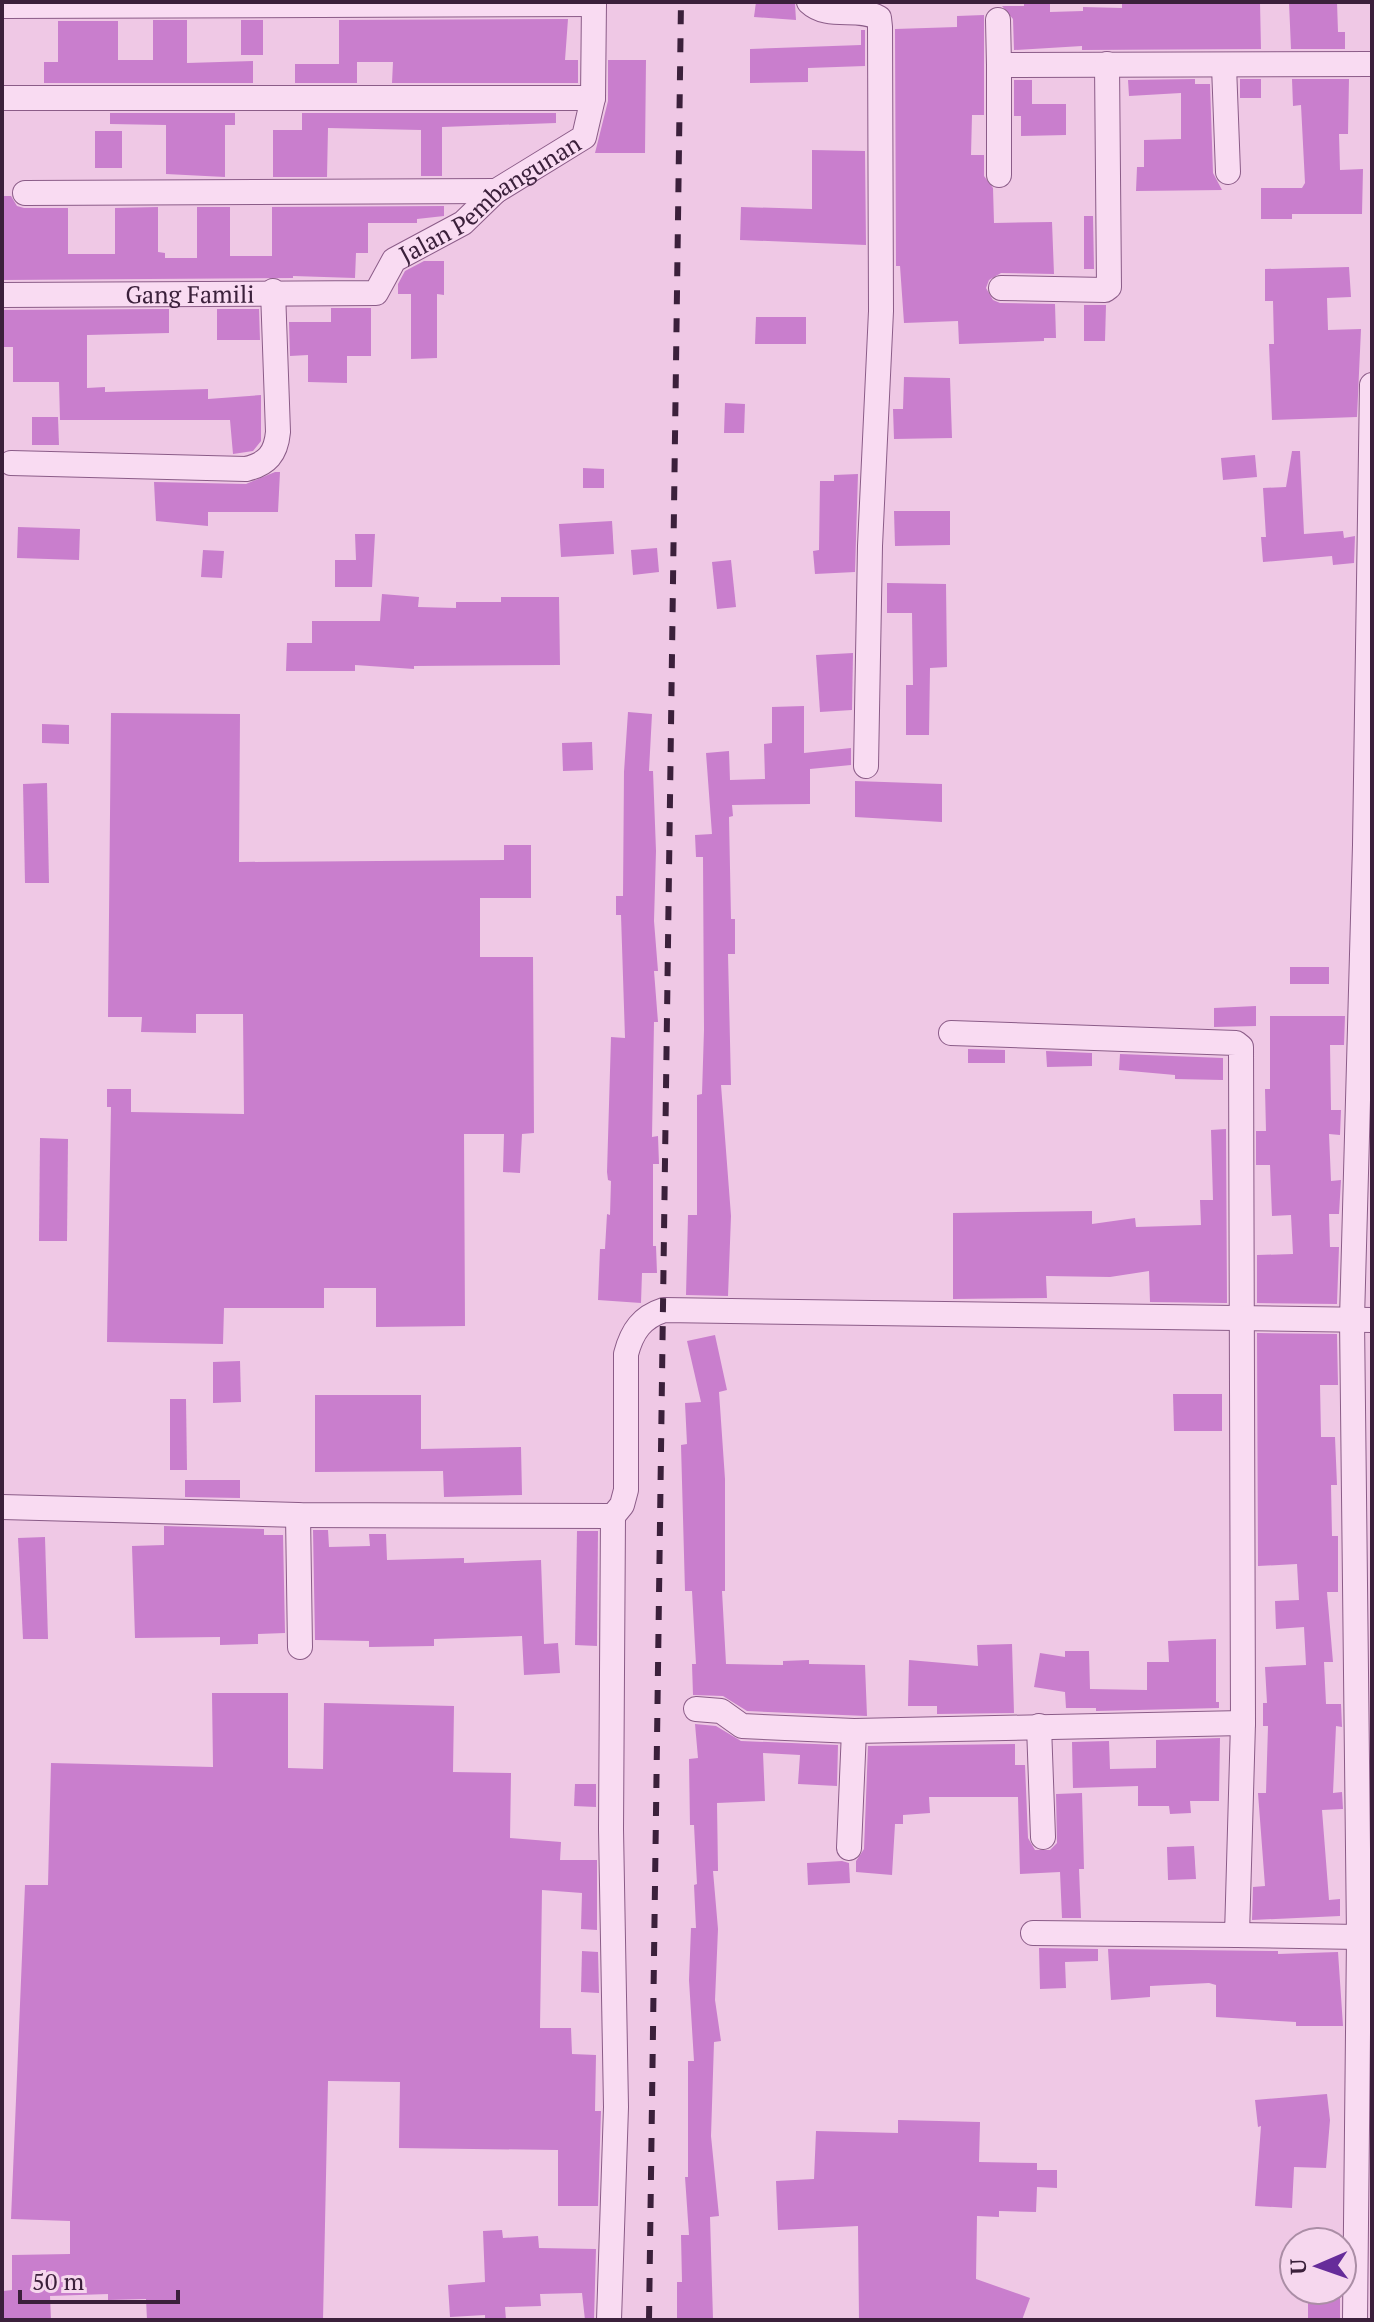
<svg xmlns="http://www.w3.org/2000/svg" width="1374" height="2322" font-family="'PT Serif',serif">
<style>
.building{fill:#c97ecd}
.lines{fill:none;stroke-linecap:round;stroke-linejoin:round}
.minor-casing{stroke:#8b5c88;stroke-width:26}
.minor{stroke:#f9dbf2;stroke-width:24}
.rail{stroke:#3b203b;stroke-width:6;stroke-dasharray:14 14;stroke-linecap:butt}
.labels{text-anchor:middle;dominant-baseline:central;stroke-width:6;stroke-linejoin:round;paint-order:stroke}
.street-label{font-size:24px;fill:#3b203b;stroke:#f6d7ee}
</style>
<rect width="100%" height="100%" fill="#efc8e5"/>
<g class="building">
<path d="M756 2 795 4 796 20 754 17Z"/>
<path d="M1024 2H1050V12L1083 11V7L1122 8V2L1260 3 1261 49 1082 50V46L1014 50 1013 19 1002 6H1024Z"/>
<path d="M1289 2H1337L1338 32H1345V49H1291Z"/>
<path d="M984 15V115H972L971 155H984V176L993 188 994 223 1052 222 1054 274 1001 273 989 280 986 288 993 300 1000 303 1055 304 1056 338H1044V341L959 344 958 321 904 323 900 266H896L895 29 957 27V16Z"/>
<path d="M568 19 565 60H578V83H392L393 62H357V83H295V64H339V20Z"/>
<path d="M153 20H187V63L253 61V83H44V62H58V21H118V60H153Z"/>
<rect x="241" y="20" width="22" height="35"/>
<path d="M861 30H865V66L808 68V82L750 83V49L861 45Z"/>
<path d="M608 60H646L645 153H595L608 101Z"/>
<path d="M1195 79V84H1210L1213 173 1222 190 1136 191 1137 167H1144V140L1181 139V93L1129 96 1128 80Z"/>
<rect x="1240" y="79" width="21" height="19"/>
<path d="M1292 79H1349L1348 134H1339L1340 170 1363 169 1362 214H1292V219H1261V188H1302L1305 183 1301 105 1293 106Z"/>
<path d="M1014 80H1032V104H1066V135L1021 136V116H1014Z"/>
<path d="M110 113H235V125H225V177L166 174V125L110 124Z"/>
<path d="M302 113H556V123L442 127V176H421V130L328 128 327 177H273V130H302Z"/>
<rect x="95" y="131" width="27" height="37"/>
<path d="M812 150 865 151 866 245 740 240 741 207 812 209Z"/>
<path d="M2 196H11L17 206 24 208H68V254H115V208L158 207V252L165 253V258H197V207H230V256H272V207L444 206V216L417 219V223H368V253H356L355 278 293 276V278L2 280Z"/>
<path d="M1084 216H1093L1094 269H1084Z"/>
<path d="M424 261H444V295L437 294V358L411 359V294H398V284L405 271Z"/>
<path d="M1349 267 1351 297 1327 298 1328 330 1361 329 1357 417 1272 420 1269 344H1274L1273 301H1265V269Z"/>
<path d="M1084 305H1106L1105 341H1084Z"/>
<path d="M331 308H371V356H347V383L308 382V355L290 356 289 322H331Z"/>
<path d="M169 309V333L87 335V388L105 387V392L208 389V399L261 395V441L253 451 233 454 230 420H60L59 382H13V347H3L2 310Z"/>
<path d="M217 309H259L260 340H217Z"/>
<path d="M756 317H806V344H755Z"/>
<path d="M904 377 950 378 952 438 894 439 893 409H903Z"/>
<path d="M725 403 745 404 744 433H724Z"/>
<path d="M32 417H58L59 445H32Z"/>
<path d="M1292 451H1300L1304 534 1343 531 1344 538 1355 536 1354 563 1333 565 1332 556 1263 562 1261 537H1266L1263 488 1286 487Z"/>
<path d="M1255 455 1257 477 1223 480 1221 458Z"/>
<path d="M583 468 604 469V488H583Z"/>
<path d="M275 472H280L278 512H208V526L156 521 154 482 246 484Z"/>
<path d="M858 474 855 572 815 574 813 551 819 550 820 481H834V475Z"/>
<path d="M894 511H950V545L895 546Z"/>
<path d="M612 521 614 554 561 557 559 524Z"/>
<path d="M18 527 80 529 79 560 17 558Z"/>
<path d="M355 534H375L372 587H335V560H356Z"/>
<path d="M657 548 659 572 633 575 631 550Z"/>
<path d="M203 550 224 551 222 578 201 577Z"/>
<path d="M731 560 736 607 717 609 712 562Z"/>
<path d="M887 583 946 584 947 667 930 668 929 735H906V685H913L912 613H887Z"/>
<path d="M382 594 419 597 418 607 456 608V602H501V597H559L560 665 414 666V669L355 665V671H286L287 643H312V621H380Z"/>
<path d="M853 653 852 710 820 712 816 655Z"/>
<path d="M804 706V753L851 748V765L810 769V804L732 805 733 816 729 817 731 919H735V954H728L731 1085H721L731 1216 728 1296 686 1295 688 1215H697V1095L702 1094 704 1030 703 857H696L695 835 712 834 706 753 729 751 730 780 765 779 764 744 772 743V707Z"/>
<path d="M628 712 652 714 649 771H653L656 851 654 921 658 971H654L658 1022H654L652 1137 658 1136 659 1164H653V1246H656L657 1273H642L641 1303 598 1300 600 1249H605L607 1214 610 1215 611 1181 608 1180 607 1172 611 1037 625 1038 621 915H616V896H623L624 772Z"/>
<path d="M111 713 240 714 239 862 504 860V845H531V898H480V957H533L534 1133 522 1134 520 1173 503 1172 504 1134H464L465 1326 376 1327V1288H324V1308H224L223 1344 107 1342 111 1107H107V1089H131V1112L244 1114 243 1014H196V1033L141 1032 142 1017H108Z"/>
<path d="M42 724 69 725V744L42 743Z"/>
<path d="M592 742 593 770 563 771 562 743Z"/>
<path d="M855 781 942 784V822L855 817Z"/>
<path d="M47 783 49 883H25L23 784Z"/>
<rect x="1290" y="967" width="39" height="17"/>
<path d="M1256 1006V1026L1214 1027V1008Z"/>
<path d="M1270 1016H1345L1344 1045H1330L1331 1110H1341L1340 1135 1329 1134 1331 1181 1341 1180 1339 1214H1329L1330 1247H1339L1337 1304 1257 1303V1255L1293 1254 1291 1215 1272 1216 1270 1165H1256V1131H1266L1265 1089H1270Z"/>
<path d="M968 1049 1005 1050V1063H968Z"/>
<path d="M1046 1051 1092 1053V1066L1047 1067Z"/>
<path d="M1120 1054 1223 1058V1080L1175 1079V1075L1119 1070Z"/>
<path d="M1226 1129 1227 1303 1150 1302 1149 1271 1110 1277 1046 1276 1047 1298 953 1299V1213L1092 1211V1224L1135 1218 1136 1227 1201 1225 1200 1200H1213L1211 1130Z"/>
<path d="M40 1138 68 1139 67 1241H39Z"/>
<path d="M1257 1333 1337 1334 1338 1385H1320L1321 1437H1335L1337 1485H1331L1332 1536H1338V1592H1327L1333 1662H1324L1326 1704H1341L1342 1727 1336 1726 1333 1793 1342 1792 1343 1809 1322 1810 1329 1900 1340 1899V1916L1252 1920 1253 1887 1265 1886 1258 1793H1266L1268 1726H1263V1703H1267L1265 1667 1306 1665 1304 1627 1276 1629 1275 1601 1299 1600 1297 1564 1258 1566Z"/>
<path d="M715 1335 727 1390 719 1392 725 1479V1591H722L726 1664 783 1665V1661L809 1660V1664L865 1665 867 1716 747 1711 723 1696 693 1695 692 1664H696L692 1591H685L681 1445 687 1444 685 1403 701 1402 687 1341Z"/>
<path d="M240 1361 241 1402 213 1403V1362Z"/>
<path d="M1173 1394H1222V1431H1174Z"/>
<path d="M315 1395H421V1449L521 1447 522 1495 444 1497 443 1471 315 1472Z"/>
<path d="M170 1399H186L187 1470H170Z"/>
<path d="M185 1480H240V1498L185 1497Z"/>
<path d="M164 1526 264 1529V1535H283L285 1633 258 1634V1644L220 1645V1637L135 1638 132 1546 164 1545Z"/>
<path d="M313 1530H328L329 1547 370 1546 369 1534H386L387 1560 464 1558V1563L541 1560 544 1644 558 1643 560 1673 524 1675 522 1636 434 1639V1646L369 1647V1641L315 1640Z"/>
<path d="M577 1531H598L597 1646 575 1645Z"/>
<path d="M45 1537 48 1639H23L18 1538Z"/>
<path d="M1216 1639V1702H1219V1708L1096 1711V1708H1066L1065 1692 1034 1687 1040 1653 1065 1657V1651H1089L1090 1689 1147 1690V1662H1169L1168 1641Z"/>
<path d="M1012 1644 1014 1713 937 1714V1706H908L909 1660 978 1666 977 1645Z"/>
<path d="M212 1693H288V1768L323 1769 324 1703 454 1706 453 1772 511 1773 510 1838 561 1842 560 1860H597V1930L581 1929 582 1893 542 1890 540 2028H571L572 2054 596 2055 595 2111H601L598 2206H558V2150L399 2148 400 2082 328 2081 323 2320H147L146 2299 108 2300V2294L50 2296 51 2320H4L3 2291 12 2290V2255L70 2254V2221L11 2219 25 1885H48L51 1763 213 1767Z"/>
<path d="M695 1724 716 1726 741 1741 838 1745 837 1786 798 1784 800 1755 763 1753 765 1801 717 1803 718 1871H713L718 1929 715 2000 721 2041 714 2042 711 2136 719 2216 710 2217 713 2319H677V2282H682L681 2235H689L685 2177H688V2061H694L689 1980 691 1928H696L694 1885 697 1884 694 1825H690L689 1759 698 1758Z"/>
<path d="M1220 1738 1219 1801H1190L1191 1813 1170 1814 1169 1806H1138V1786L1073 1788 1072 1742 1109 1741 1110 1769 1156 1768V1740Z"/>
<path d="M1015 1744V1765H1025L1028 1838 1035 1850H1050L1057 1843 1056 1794 1082 1793 1084 1869H1079L1081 1918H1062L1060 1872 1020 1874 1018 1797H929L930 1813 903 1815V1824H895L892 1875 856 1872V1861L864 1849 868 1746Z"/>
<path d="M575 1784H596V1807L574 1806Z"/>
<path d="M1194 1846 1196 1879 1168 1880 1167 1847Z"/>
<path d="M842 1861 849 1863 850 1883 808 1885 807 1863Z"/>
<path d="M1039 1948 1098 1949V1961L1065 1962 1066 1988 1040 1989Z"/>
<path d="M1108 1949 1278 1951V1954L1338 1952 1343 2026H1296V2022L1216 2017V1985L1209 1983 1150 1986V1997L1111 2000Z"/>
<path d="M582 1951 598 1952 599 1993 581 1992Z"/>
<path d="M1327 2094 1330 2120 1326 2168 1294 2167 1292 2208 1255 2206 1261 2126 1258 2127 1255 2100Z"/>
<path d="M898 2120 980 2122 979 2162 1037 2163V2170H1057V2188L1037 2187 1036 2212 999 2211V2217L977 2216 976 2279 1030 2298 1022 2320H859L858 2226 778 2230 776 2181 814 2179 816 2131 898 2133Z"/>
<path d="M502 2230 503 2238 538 2236 539 2248 596 2249 594 2320H585L582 2293 540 2294 541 2306 505 2307 506 2320H485V2315L450 2317 448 2285 485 2282 483 2231Z"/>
<rect x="1308" y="2296" width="32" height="24"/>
</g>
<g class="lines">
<defs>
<g id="minor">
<path d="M809 2C828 20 857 6 879 18L880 27 881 311 870 546 866 766"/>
<path d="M2 6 594 4"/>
<path d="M998 20 999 65 1372 64"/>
<path d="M999 65V175"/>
<path d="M1224 66 1228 172"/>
<path d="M2 98H593"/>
<path d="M25 193 496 191"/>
<path d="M1001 288 1105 290 1109 287 1107 64"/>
<path id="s1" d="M2 295 376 293 394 260 463 223 496 191 584 137 593 98 594 2"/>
<path d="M11 463 246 469C267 464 276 454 278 432L273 291"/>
<path d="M951 1033 1236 1043 1241 1047 1243 1723 1237 1935 1033 1933"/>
<path d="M2 1507 298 1515 613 1516 622 1505 626 1490V1354C632 1331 642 1317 664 1310L1372 1320"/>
<path d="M298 1515 300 1647"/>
<path d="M696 1709 721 1711 742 1726 854 1731 1243 1723"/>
<path d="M1039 1726 1043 1837"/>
<path d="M849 1848 854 1731"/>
<path d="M1237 1935 1359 1937"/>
<path d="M609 2320 616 2107 611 1829 613 1516"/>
<path d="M1355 2320 1359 1937 1352 1319 1365 845 1372 385"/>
</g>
</defs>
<use href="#minor" class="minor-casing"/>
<use href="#minor" class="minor"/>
<path class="rail" d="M649 2320 681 2"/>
</g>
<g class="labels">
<g class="street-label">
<text stroke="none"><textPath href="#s1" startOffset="526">Jalan Pembangunan</textPath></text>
<text stroke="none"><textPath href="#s1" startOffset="188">Gang Famili</textPath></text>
</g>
</g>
<rect width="1374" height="2322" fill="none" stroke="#3b203b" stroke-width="8"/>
<g transform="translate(1318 2266) rotate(268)"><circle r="38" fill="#f6d7ee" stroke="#ab8ea6" stroke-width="2"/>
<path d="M0-6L14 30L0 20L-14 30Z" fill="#662c9a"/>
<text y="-12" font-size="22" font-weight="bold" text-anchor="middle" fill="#3b203b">U</text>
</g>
<path d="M20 2290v12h158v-12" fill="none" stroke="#3b203b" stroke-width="4"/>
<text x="32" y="2290" font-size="24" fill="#3b203b" stroke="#f6d7ee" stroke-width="6" paint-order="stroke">50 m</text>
</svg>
